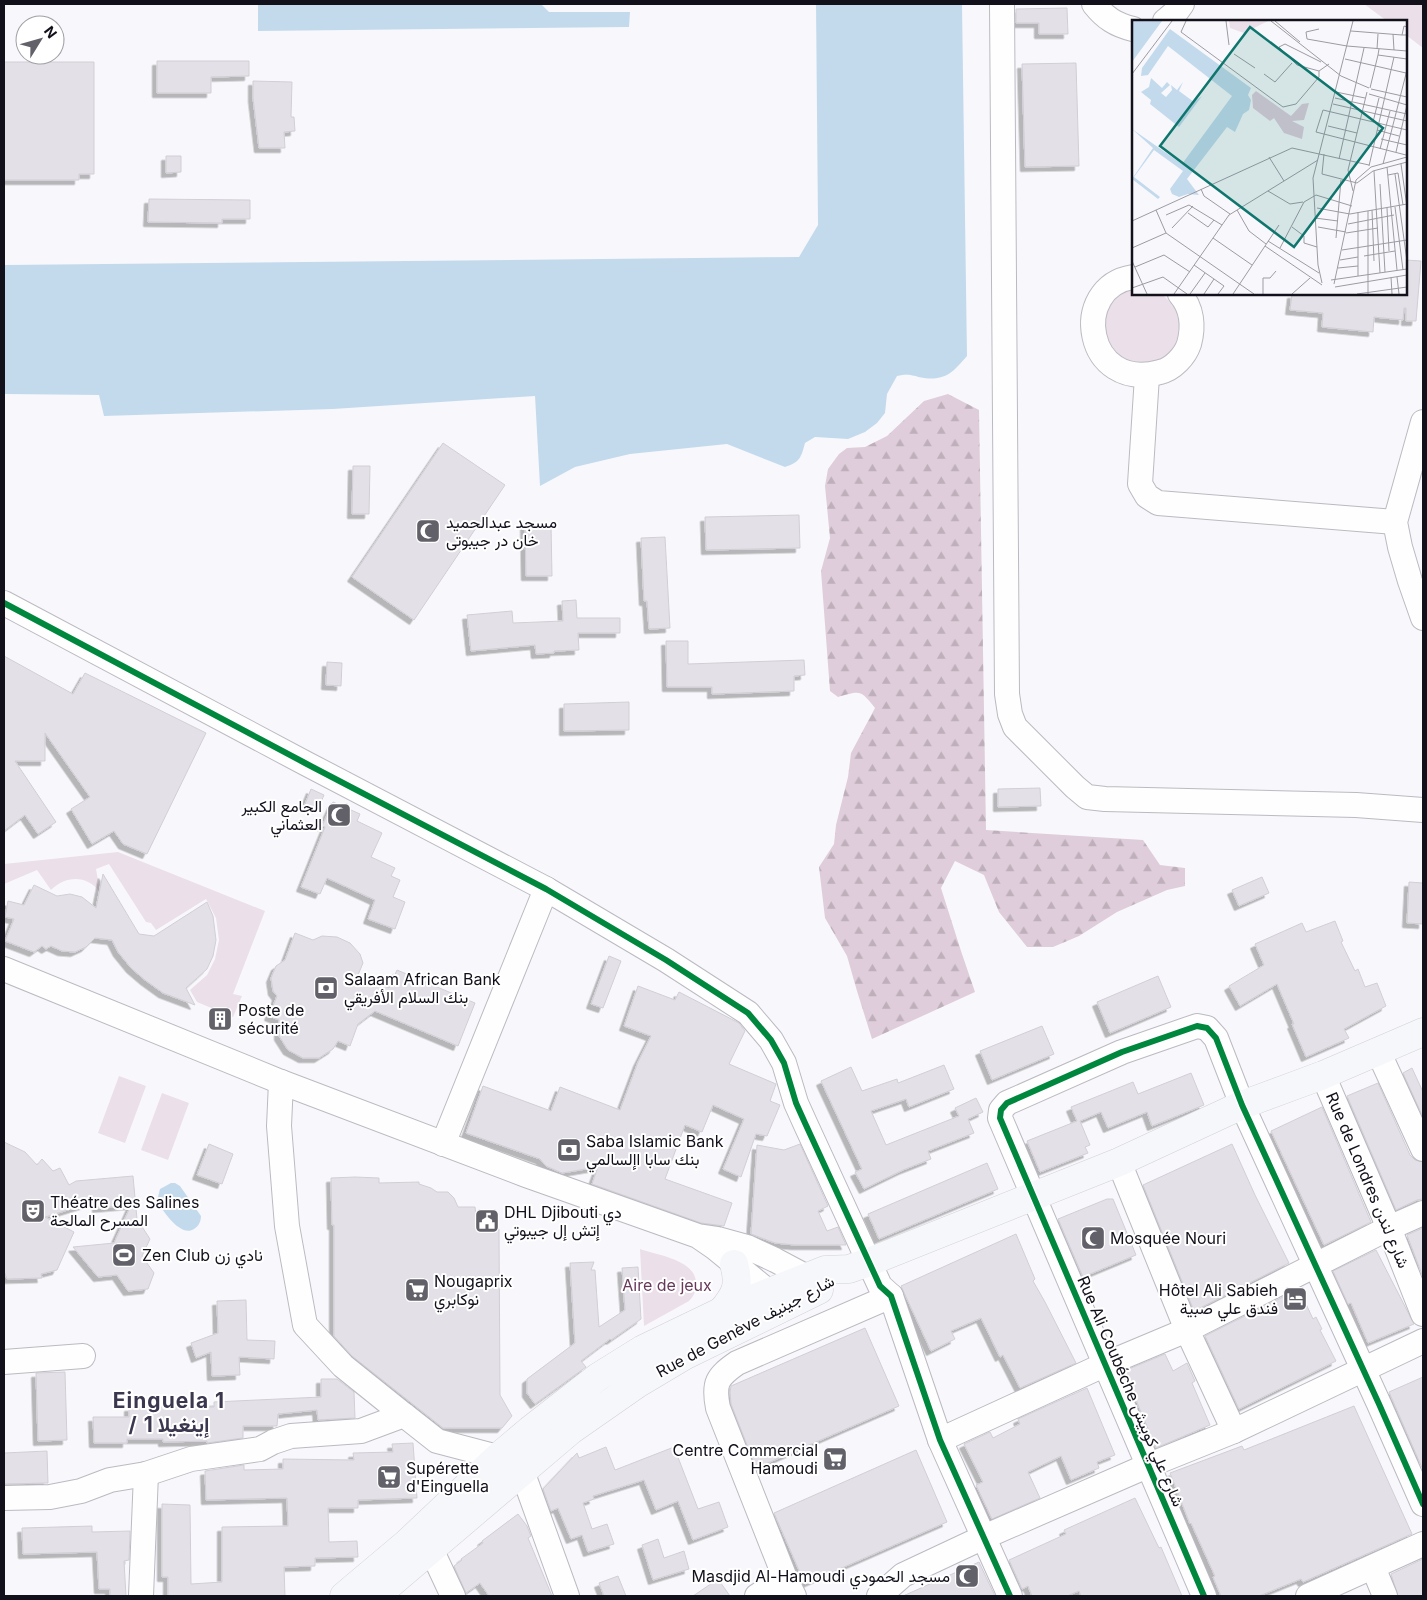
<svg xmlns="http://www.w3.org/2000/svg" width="1427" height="1600" font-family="Inter,Vazirmatn,sans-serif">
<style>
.green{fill:#ebdfe9}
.forest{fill:url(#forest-firs)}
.water{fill:#c3daed}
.building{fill:#e3e0e7;stroke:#d2ced5;filter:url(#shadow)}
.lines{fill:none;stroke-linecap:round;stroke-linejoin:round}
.minor-casing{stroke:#babac1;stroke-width:26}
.major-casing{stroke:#d2d2d5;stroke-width:29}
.minor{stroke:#fefeff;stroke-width:24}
.major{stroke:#f5f7fa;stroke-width:28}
.cycleway-casing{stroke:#fff;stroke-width:9}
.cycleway{stroke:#00873e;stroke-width:6}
.labels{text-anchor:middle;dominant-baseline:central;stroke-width:4;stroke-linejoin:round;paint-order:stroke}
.poi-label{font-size:16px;fill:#12101b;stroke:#fff;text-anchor:start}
.street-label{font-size:16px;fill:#12101b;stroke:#fff}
.park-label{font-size:16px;fill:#66395a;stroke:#fff}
.district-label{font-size:21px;font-weight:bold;letter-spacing:1px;fill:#3a374f;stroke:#fff}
.inset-road{fill:none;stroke:#9c9ba2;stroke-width:1}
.view{fill:#0f766e;fill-opacity:0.15;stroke:#0f766e;stroke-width:2.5}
.inset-edge{fill:none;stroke:#12101b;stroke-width:2.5}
</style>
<defs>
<pattern id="forest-firs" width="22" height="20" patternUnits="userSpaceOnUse" patternTransform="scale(1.25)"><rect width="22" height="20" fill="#dfcddb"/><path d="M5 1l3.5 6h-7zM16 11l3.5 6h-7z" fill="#beafbb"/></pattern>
<filter id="shadow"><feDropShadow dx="-4.5" dy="4.5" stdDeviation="0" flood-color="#0004"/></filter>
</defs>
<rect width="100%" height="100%" fill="#f8f8fc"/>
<g class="green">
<path d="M1364 4H1423V48L1406 35V21H1387Z"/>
<path d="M1133 289V294L1163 295C1175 306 1182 319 1178 335 1176 346 1168 357 1157 361 1103 381 1084 300 1133 289Z"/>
<path d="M118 852 265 911 233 994 242 996 233 1017 197 1002 190 990 207 975 215 959 219 940 216 918 206 899 156 930 151 923 146 922 109 864 96 869 100 892C87 875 66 875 51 890L37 870 4 884V864Z"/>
<path d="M119 1076 146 1086 125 1143 98 1133Z"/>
<path d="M162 1093 189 1103 168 1160 141 1150Z"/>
<path d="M640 1249C657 1255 697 1260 696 1284 696 1291 694 1296 689 1301L644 1326Z"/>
</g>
<path class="forest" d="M948 394 979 410 986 830 1143 840 1160 865 1185 868V886L1167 890 1117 912 1079 936 1053 947H1027L999 912 984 875 955 861 941 888 961 951 975 992 872 1039 857 991 847 956 825 918 819 867 834 844 836 825 848 777 851 753 875 708C860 689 860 691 838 697L830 691 821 571 830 538 825 486 828 469 839 454 847 448 865 447 887 436 924 401Z"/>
<g class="water">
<path d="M258 4H541L549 12H630L629 27 258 31Z"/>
<path d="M816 4H962L967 356C954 371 946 381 924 378 912 376 910 373 897 376L887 394 885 413 877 423 865 432 848 439 815 437 805 443C801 458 800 462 785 467L727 444 630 454 575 467 540 486 535 396 333 409 104 416 99 395 4 394V265L799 257 818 225Z"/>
<path d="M171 1183H175L180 1186 201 1216C201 1221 199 1226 194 1229 181 1238 163 1211 157 1201L160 1189Z"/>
</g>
<g class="building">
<path d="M1067 8 1068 34H1039V23H1016V9Z"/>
<path d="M157 61H249V76L211 77V93H157Z"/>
<path d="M4 62H94V174H79V180H4Z"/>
<path d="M1076 63 1079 166 1025 167 1022 64Z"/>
<path d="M253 81 292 82 291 117H294L295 131 284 132 285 148H259L253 98Z"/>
<path d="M166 156H181V172L166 173Z"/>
<path d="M149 199 250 200V219H222V223L148 222Z"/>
<path d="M1406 260 1421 261 1416 321H1406V308H1404L1403 320 1374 317 1373 332 1322 327 1323 313 1290 310 1292 294H1406Z"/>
<path d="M443 443 505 485 414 620 352 577Z"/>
<path d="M353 466H370L369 514H352Z"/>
<path d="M799 515 800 548 706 550 705 517Z"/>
<path d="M525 525H551L552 576H526Z"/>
<path d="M665 537 670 628 649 629 647 601H644L641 538Z"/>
<path d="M576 600 577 618H620V633H578L579 650 554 651V653L536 654 535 645 471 651 467 615 512 611 513 623 563 621 562 601Z"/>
<path d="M666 641H688V664L804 660 805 675 794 676V691L712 694V687H667Z"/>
<path d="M4 656 73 694 85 673 206 733 147 854 123 844 114 831 92 844 71 809 90 797 45 733V761H15L56 822 38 834 25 815 4 831Z"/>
<path d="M327 662 342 663 341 686 326 685Z"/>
<path d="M629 702V730L564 731V704Z"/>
<path d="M1040 788 1041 806 998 807V789Z"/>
<path d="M311 789 324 795 318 809 305 804Z"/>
<path d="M333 802 360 814 357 821 382 833 371 857 395 868 391 876 400 880 393 897 405 902 395 929 368 919 375 900 327 878 320 894 301 887 325 827 322 826Z"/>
<path d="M103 874 139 934 154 936 207 902 213 916 216 940 213 956 207 969 186 988 195 1005 163 993 145 980 131 968 118 952 112 940 95 938 86 947 75 952 62 951 51 946 46 949 42 946 34 952 5 941 14 919 5 917 8 901 24 905 34 885 57 896 70 894 82 897 96 908Z"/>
<path d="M1262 877 1269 893 1239 906 1232 890Z"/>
<path d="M1409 882 1423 883V924L1407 923Z"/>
<path d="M1335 921 1343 941 1341 942 1355 971 1358 969 1365 987 1377 983 1386 1006 1344 1029 1349 1038 1306 1057 1292 1024H1294L1277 984 1240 1006 1229 986 1264 965 1255 944 1302 923 1306 932Z"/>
<path d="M295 933 313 940 322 936 337 937 350 943 360 954 363 963 358 975 389 988 397 970 475 1003 458 1046 375 1011 358 1024 350 1046 338 1041 333 1049 319 1058H303L288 1050 279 1036V1020L269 1016 277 996 273 991 271 978 276 966 285 960Z"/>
<path d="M609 956 621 961 603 1008 591 1004Z"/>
<path d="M1158 976 1171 1007 1110 1033 1097 1002Z"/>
<path d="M638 986 675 1000 679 992 739 1023 745 1031 729 1064 776 1084 770 1101 780 1105 767 1136 756 1134 741 1177 723 1169 744 1119 713 1105 702 1132 685 1125 665 1179 732 1203 724 1226 701 1223 592 1184 598 1167 562 1173 546 1166 540 1159 466 1133 483 1086 551 1111 560 1087 620 1110 638 1062 651 1036 624 1026Z"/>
<path d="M1042 1026 1054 1054 992 1080 980 1051Z"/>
<path d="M944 1065 954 1089 909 1107 906 1099 871 1111 886 1145 959 1116 955 1108 976 1098 983 1112 968 1119 974 1133 928 1151 931 1159 903 1170 864 1189 855 1172 862 1169 821 1081 851 1067 862 1091 897 1079 898 1083Z"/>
<path d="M1412 1068 1423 1092V1117L1403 1073Z"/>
<path d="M1191 1073 1204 1105 1152 1126 1147 1112 1108 1128 1101 1112 1080 1121 1090 1145 1085 1147 1088 1153 1040 1172 1027 1141 1077 1121 1071 1107 1133 1082 1138 1094Z"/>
<path d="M1378 1083 1410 1155 1415 1160 1423 1162V1199L1417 1200 1396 1210 1347 1096Z"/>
<path d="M1322 1107 1371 1222 1324 1245 1271 1131Z"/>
<path d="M4 1142 25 1152 37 1165 42 1159 53 1171 60 1168 69 1185 76 1181 133 1176 137 1219 150 1239 142 1256 154 1273 148 1289 128 1291 117 1275 98 1277 73 1247 114 1243 131 1205 97 1208V1201L45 1217 74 1232 57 1270 41 1274 42 1278 7 1279 4 1271Z"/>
<path d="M209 1144 233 1154 222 1184 197 1175Z"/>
<path d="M800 1144 828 1206 818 1211 827 1231 838 1227 846 1245H795L775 1243 751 1234 757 1145 784 1150Z"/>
<path d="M1232 1144 1255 1195 1289 1263 1194 1311 1143 1185Z"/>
<path d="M987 1163 998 1189 879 1239 868 1214Z"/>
<path d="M355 1177 379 1178V1183L419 1182V1184L431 1188 437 1192H448L454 1198 458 1207H475L476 1215H496V1229H499L500 1395 512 1416 502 1428H443L352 1356 334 1336V1225H332L331 1178Z"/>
<path d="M1107 1199H1113L1136 1255 1083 1277 1058 1219Z"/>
<path d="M1423 1228V1277L1407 1235Z"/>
<path d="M1016 1234 1035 1279 1033 1281 1045 1302 1076 1363 1020 1388 1003 1355 1000 1357 981 1318 951 1331 955 1339 931 1351 901 1286Z"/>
<path d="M1376 1250 1414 1324 1368 1343 1351 1303 1348 1304 1333 1271Z"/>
<path d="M594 1262 591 1270H595L599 1327 625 1310 622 1268 638 1267 641 1319 611 1340 610 1339 581 1361 586 1367 535 1404 527 1393V1379L575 1343 570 1263Z"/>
<path d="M1299 1289 1313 1319 1316 1317 1322 1329 1320 1330 1336 1361 1239 1409 1205 1336Z"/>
<path d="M246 1300 247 1340 275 1341 274 1359 239 1357 240 1375 212 1376 211 1352 196 1358 191 1343 218 1333 217 1301Z"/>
<path d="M865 1328 899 1406 756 1468 731 1404 730 1392 731 1386Z"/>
<path d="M1165 1354 1173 1371 1187 1363 1195 1381 1192 1383 1210 1425 1156 1448 1124 1371Z"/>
<path d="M65 1372 67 1440 38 1441 36 1373Z"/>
<path d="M1423 1377V1470L1389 1392Z"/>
<path d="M321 1379H337L354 1392 355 1418 318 1420 317 1410 278 1414 277 1426H243V1438L207 1443V1441L163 1442V1439H127V1443H94L93 1417H129V1407H214V1402L321 1397Z"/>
<path d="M1087 1388 1115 1455 1097 1462 1099 1468 1071 1480 1061 1456 1028 1472 1040 1498 992 1519 976 1485 983 1482 964 1444 990 1432 993 1438 1020 1424 1018 1419Z"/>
<path d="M1354 1406 1412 1534 1303 1582 1301 1579 1259 1596H1221L1213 1577 1215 1576 1191 1523 1190 1524 1170 1473 1242 1446 1244 1450Z"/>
<path d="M413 1443 417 1498 358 1500V1508H328L329 1542 357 1541 358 1557 315 1558V1566L284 1567 285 1596H168V1577H162V1504L190 1505 191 1584 222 1582V1527L288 1526 287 1498 206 1500 205 1471 244 1465V1470L283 1469V1459L354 1460 353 1453 393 1452 392 1444Z"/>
<path d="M606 1447 615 1470 674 1447 698 1509 719 1502 728 1527 693 1540 678 1501 656 1510 644 1480 593 1496 594 1499 583 1503 592 1529 607 1524 614 1544 588 1552 582 1535 571 1539 558 1508 551 1511 543 1489 577 1453 579 1458Z"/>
<path d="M916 1450 947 1522 805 1584 774 1513Z"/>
<path d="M47 1451 48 1483 4 1484V1453Z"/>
<path d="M1135 1498 1159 1548 1161 1547 1182 1596H1081L1079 1591 1067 1596H1032L1028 1586 1022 1589 1009 1560 1066 1534 1064 1530Z"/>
<path d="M518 1514 527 1526 531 1536 528 1538 552 1596H489L480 1583 466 1593 454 1566 462 1560 461 1559 483 1543 482 1541Z"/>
<path d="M92 1526V1532L130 1531 129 1560 124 1561 126 1596H110V1589H99L97 1552 23 1554 22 1528Z"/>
<path d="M658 1539 664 1558 684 1551 689 1569 653 1580 642 1545Z"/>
<path d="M1423 1559V1596H1398L1391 1574Z"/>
<path d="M979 1562 995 1596H903Z"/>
<path d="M618 1576 626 1596H604L599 1583Z"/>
<path d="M718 1579 730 1596H693Z"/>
</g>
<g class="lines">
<defs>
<g id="minor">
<path d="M1002 4 1007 694 1010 714 1015 727 1075 787 1087 797 1105 799 1356 805 1423 810"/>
<path d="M1094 4C1105 18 1116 25 1133 29"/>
<path d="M1165 21 1177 11 1182 4"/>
<path d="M1133 277C1069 287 1085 393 1160 372 1173 369 1185 356 1189 344 1194 326 1192 308 1180 294"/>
<path d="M1147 376 1140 484 1147 496 1158 503 1395 522"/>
<path d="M1423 422 1395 522 1400 547 1410 581 1423 618"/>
<path d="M4 603 305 763 546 889 666 960 748 1013 771 1040 784 1063 796 1103 805 1123 880 1286 891 1296 940 1440 1010 1596"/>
<path d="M4 969 281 1082 526 1175 698 1236 718 1239 747 1247 775 1260 807 1277 794 1302 769 1292 714 1247 698 1236"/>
<path d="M1378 1051 1423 1149"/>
<path d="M1323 1075 1389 1228 1423 1314"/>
<path d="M281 1082 279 1126 287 1226 305 1325 343 1366 404 1415"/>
<path d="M443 1144 546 889"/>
<path d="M1119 1162 1187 1330 1234 1431"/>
<path d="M4 1362 83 1356"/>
<path d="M940 1440 1106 1364 1187 1330 1389 1228 1423 1213"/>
<path d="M4 1498 50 1497 81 1491 110 1480 146 1474 191 1459 260 1449 273 1442 291 1436 361 1431 404 1415 437 1441 498 1457 522 1471 567 1596"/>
<path d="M431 1549 453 1596"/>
<path d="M1373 1567 1385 1596"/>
<path d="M141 1596 146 1474"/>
<path d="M757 1596 785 1578"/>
<path d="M794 1596 785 1578 718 1408C713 1383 717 1377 737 1363L891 1296"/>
<path d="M879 1596 903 1575 984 1537 1147 1466 1234 1431 1423 1341"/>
<path d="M1204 1596 1000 1118 1001 1110 1007 1103 1122 1052 1197 1026 1207 1028 1216 1038 1242 1105 1379 1404 1423 1504"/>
<path d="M1308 1596 1423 1544"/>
</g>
<g id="major">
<path d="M722 1311C736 1294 740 1286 734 1264"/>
<path d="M344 1596 407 1543 498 1457 530 1430 598 1377 643 1349 722 1311 825 1270 849 1269 869 1262 1119 1162 1242 1105 1323 1075 1423 1032"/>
<path d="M376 1596 571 1430 637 1384 684 1356 819 1290"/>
</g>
</defs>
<use href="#minor" class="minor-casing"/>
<use href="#major" class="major-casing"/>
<use href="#minor" class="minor"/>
<use href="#major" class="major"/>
<defs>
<g id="cycleway">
<path d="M4 603 305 763 546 889 666 960 748 1013 771 1040 784 1063 796 1103 805 1123 880 1286 891 1296 940 1440 1010 1596"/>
<path d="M1204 1596 1000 1118 1001 1110 1007 1103 1122 1052 1197 1026 1207 1028 1216 1038 1242 1105 1379 1404 1423 1504"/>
</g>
</defs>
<use href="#cycleway" class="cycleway-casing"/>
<use href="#cycleway" class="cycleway"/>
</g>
<defs>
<symbol id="mosque-square" viewBox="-11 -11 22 22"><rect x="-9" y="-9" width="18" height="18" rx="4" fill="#62616a" stroke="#fff"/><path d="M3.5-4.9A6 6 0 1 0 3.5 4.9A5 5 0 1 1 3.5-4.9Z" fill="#fff"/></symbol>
<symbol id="bank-square" viewBox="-11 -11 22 22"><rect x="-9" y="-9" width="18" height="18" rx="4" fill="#62616a" stroke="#fff"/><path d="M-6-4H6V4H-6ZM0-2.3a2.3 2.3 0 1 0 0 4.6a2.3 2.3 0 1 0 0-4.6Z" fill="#fff"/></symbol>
<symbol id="building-square" viewBox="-11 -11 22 22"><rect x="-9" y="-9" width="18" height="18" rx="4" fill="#62616a" stroke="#fff"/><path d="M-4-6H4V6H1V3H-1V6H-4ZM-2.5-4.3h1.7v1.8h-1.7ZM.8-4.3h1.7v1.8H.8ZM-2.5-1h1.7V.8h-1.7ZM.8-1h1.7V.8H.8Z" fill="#fff"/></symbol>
<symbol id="theatre-square" viewBox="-11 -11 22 22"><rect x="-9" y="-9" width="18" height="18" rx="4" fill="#62616a" stroke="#fff"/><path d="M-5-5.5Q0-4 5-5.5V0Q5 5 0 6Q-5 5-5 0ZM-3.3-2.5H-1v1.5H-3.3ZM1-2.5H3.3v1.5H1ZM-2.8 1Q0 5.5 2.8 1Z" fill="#fff"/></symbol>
<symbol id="civic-square" viewBox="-11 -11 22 22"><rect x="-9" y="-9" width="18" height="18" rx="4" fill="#62616a" stroke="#fff"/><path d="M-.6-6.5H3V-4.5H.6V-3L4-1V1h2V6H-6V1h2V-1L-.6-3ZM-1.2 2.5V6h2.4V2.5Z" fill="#fff"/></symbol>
<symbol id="stadium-square" viewBox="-11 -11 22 22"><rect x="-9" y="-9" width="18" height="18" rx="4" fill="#62616a" stroke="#fff"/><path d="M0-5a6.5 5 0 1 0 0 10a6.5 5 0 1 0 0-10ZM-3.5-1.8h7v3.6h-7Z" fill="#fff"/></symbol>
<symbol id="supermarket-square" viewBox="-11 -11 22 22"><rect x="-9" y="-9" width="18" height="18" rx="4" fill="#62616a" stroke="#fff"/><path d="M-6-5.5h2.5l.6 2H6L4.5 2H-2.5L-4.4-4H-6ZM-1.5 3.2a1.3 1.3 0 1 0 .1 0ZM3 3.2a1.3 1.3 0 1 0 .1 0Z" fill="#fff"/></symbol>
<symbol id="hotel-square" viewBox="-11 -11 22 22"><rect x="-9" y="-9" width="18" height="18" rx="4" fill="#62616a" stroke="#fff"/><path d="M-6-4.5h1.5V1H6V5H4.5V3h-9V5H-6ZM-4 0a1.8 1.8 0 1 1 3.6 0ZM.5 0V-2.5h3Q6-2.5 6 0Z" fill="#fff"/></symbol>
</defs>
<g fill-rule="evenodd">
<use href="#mosque-square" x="414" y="517" width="28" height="28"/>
<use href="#mosque-square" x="325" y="801" width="28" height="28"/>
<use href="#bank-square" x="312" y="974" width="28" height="28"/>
<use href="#building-square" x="206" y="1005" width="28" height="28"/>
<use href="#bank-square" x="555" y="1136" width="28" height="28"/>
<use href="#theatre-square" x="19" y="1197" width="28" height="28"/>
<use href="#civic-square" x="473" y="1207" width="28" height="28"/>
<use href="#mosque-square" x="1079" y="1224" width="28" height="28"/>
<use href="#stadium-square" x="110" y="1241" width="28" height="28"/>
<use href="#supermarket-square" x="403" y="1276" width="28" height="28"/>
<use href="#hotel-square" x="1281" y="1285" width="28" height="28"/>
<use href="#supermarket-square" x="821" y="1445" width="28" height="28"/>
<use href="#supermarket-square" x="375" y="1463" width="28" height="28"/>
<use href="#mosque-square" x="953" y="1562" width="28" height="28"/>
</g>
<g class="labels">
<g class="poi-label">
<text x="446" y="522">مسجد عبدالحمید<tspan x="446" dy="18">خان در جیبوتی</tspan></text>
<text x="322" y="806" text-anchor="end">الجامع الكبير<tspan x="322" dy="18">العثماني</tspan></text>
<text x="344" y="979">Salaam African Bank<tspan x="344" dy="18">بنك السلام الأفريقي</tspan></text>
<text x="238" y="1010">Poste de<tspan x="238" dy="18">sécurité</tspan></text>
<text x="586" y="1141">Saba Islamic Bank<tspan x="586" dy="18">بنك سابا اإلسالمي</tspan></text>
<text x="50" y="1202">Théatre des Salines<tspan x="50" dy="18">المسرح المالحة</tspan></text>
<text x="504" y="1212">DHL Djibouti دي<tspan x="504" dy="18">إتش إل جيبوتي</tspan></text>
<text x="1110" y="1238">Mosquée Nouri</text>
<text x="142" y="1255">Zen Club نادي زن</text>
<text x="434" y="1281">Nougaprix<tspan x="434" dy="18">نوكابري</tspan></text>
<text x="1278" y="1290" text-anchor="end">Hôtel Ali Sabieh<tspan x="1278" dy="18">فندق علي صبية</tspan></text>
<text x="818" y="1450" text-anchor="end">Centre Commercial<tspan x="818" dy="18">Hamoudi</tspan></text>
<text x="406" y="1468">Supérette<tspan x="406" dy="18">d'Einguella</tspan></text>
<text x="950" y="1576" text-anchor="end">Masdjid Al-Hamoudi مسجد الحمودي</text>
</g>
<g class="street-label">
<text transform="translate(1368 1180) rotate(67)">Rue de Londres شارع لندن</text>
<text transform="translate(745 1326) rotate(-28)">Rue de Genève شارع جينيف</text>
<text transform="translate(1131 1391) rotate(67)">Rue Ali Coubéche شارع علي كوبيش</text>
</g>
<g class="park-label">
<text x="667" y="1285">Aire de jeux</text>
</g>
<g class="district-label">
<text x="169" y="1400">Einguela 1<tspan x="169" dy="24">/ إينغيلا 1</tspan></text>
</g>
</g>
<g transform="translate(1132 20)">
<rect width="275" height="275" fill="#f8f8fc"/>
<path d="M97 1H136L112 13 98 8Z" fill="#ebdfe9"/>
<path d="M124 71 159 96 170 84 177 83 172 100 160 101 172 107 170 119 152 113 142 98 138 101 121 88 120 75Z" fill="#dfcddb"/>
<path d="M0 1H30L0 42ZM38 9 119 68 116 75 119 80 117 90 111 94 103 112 95 107 55 159 67 175 56 174 47 177 40 174 38 169 51 151 22 130 2 157 28 177 26 179 0 159 21 128 0 109 50 144 100 76 36 26 16 55 9 56 10 48ZM19 58 30 68 35 62 38 65 29 73 34 77 40 70 39 65 45 70 51 62 47 71 62 82 70 76 47 107 18 84 19 80 9 72 17 67Z" fill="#c3daed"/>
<path class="inset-road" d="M54 1 49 12 151 87 164 84 187 57V51M94 1 97 25M139 1 209 56 237 68M143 1 168 22M187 9 174 12 175 19 215 26M219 11 270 15M261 14 262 30M275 15H270L272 6 275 7M215 26 275 31M245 29 246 14M247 29 246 35 275 39M102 34 123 48M213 39 274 53M189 42 153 24 147 27 165 45 187 51 197 44M0 54 40 1M132 54 143 62 160 43M238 68 246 35M239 69 275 77M204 72 233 78M237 74 275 85 264 132M203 78 275 94M201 84 275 101M241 102 247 78M196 106 225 113M245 110 267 116M249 119 275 125M248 129 258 91M192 134 190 154 225 163 241 151 275 142M274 135 184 112 191 90 275 110M137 137 152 161M207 139 232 28M251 144 275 50M269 144 275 187M237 146 262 37M255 147 265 250M242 151 248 253M263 154 275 241M256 155 266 153 271 185M248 164 253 252M69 169 72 176 98 194M136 171 158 184 171 182M221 171 216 150 235 72M263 187 271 250M185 188 218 194 275 184M255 188 257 231M24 190 34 213M105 190 117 211 134 224M240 190 242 241M236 191V274M56 193 76 207 82 200M34 195 57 185 90 205M183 198 206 201M0 201 160 128 237 145M216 204 262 195M160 207 172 216V223L185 227M186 207 214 212M40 208 61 186M214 213 246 208M81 218 120 245M204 218 209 160M136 221 187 253M133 226 190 265M0 228 34 213 122 274M148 228 172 182 184 175 220 186M210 230 275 220M232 236 263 231M208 240 226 237M0 241 15 274M62 245 92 266 86 274M3 247 32 235 58 252M206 248 226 246M226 256V192M259 257 260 274M265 257 267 274M199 260 275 249M190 263 186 245 181 158 221 1M202 264 224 160 239 147 275 137M203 267 275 255M0 268 31 257 55 274M42 274 97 195 186 140M58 274 73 253M72 274 82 259M101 274 147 205M131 274V258H138L144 251M160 274 178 258M225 274 275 267"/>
<path class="view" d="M118 7 251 108 162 227 28 126Z"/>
<rect width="275" height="275" class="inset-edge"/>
</g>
<rect width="1427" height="1600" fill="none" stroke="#12101b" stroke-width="10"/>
<g transform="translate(40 40) rotate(53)"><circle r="24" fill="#ffffff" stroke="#a09fa4"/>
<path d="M0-4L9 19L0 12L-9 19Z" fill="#62616a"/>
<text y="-8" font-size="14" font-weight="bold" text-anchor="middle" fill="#12101b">N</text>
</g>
</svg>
